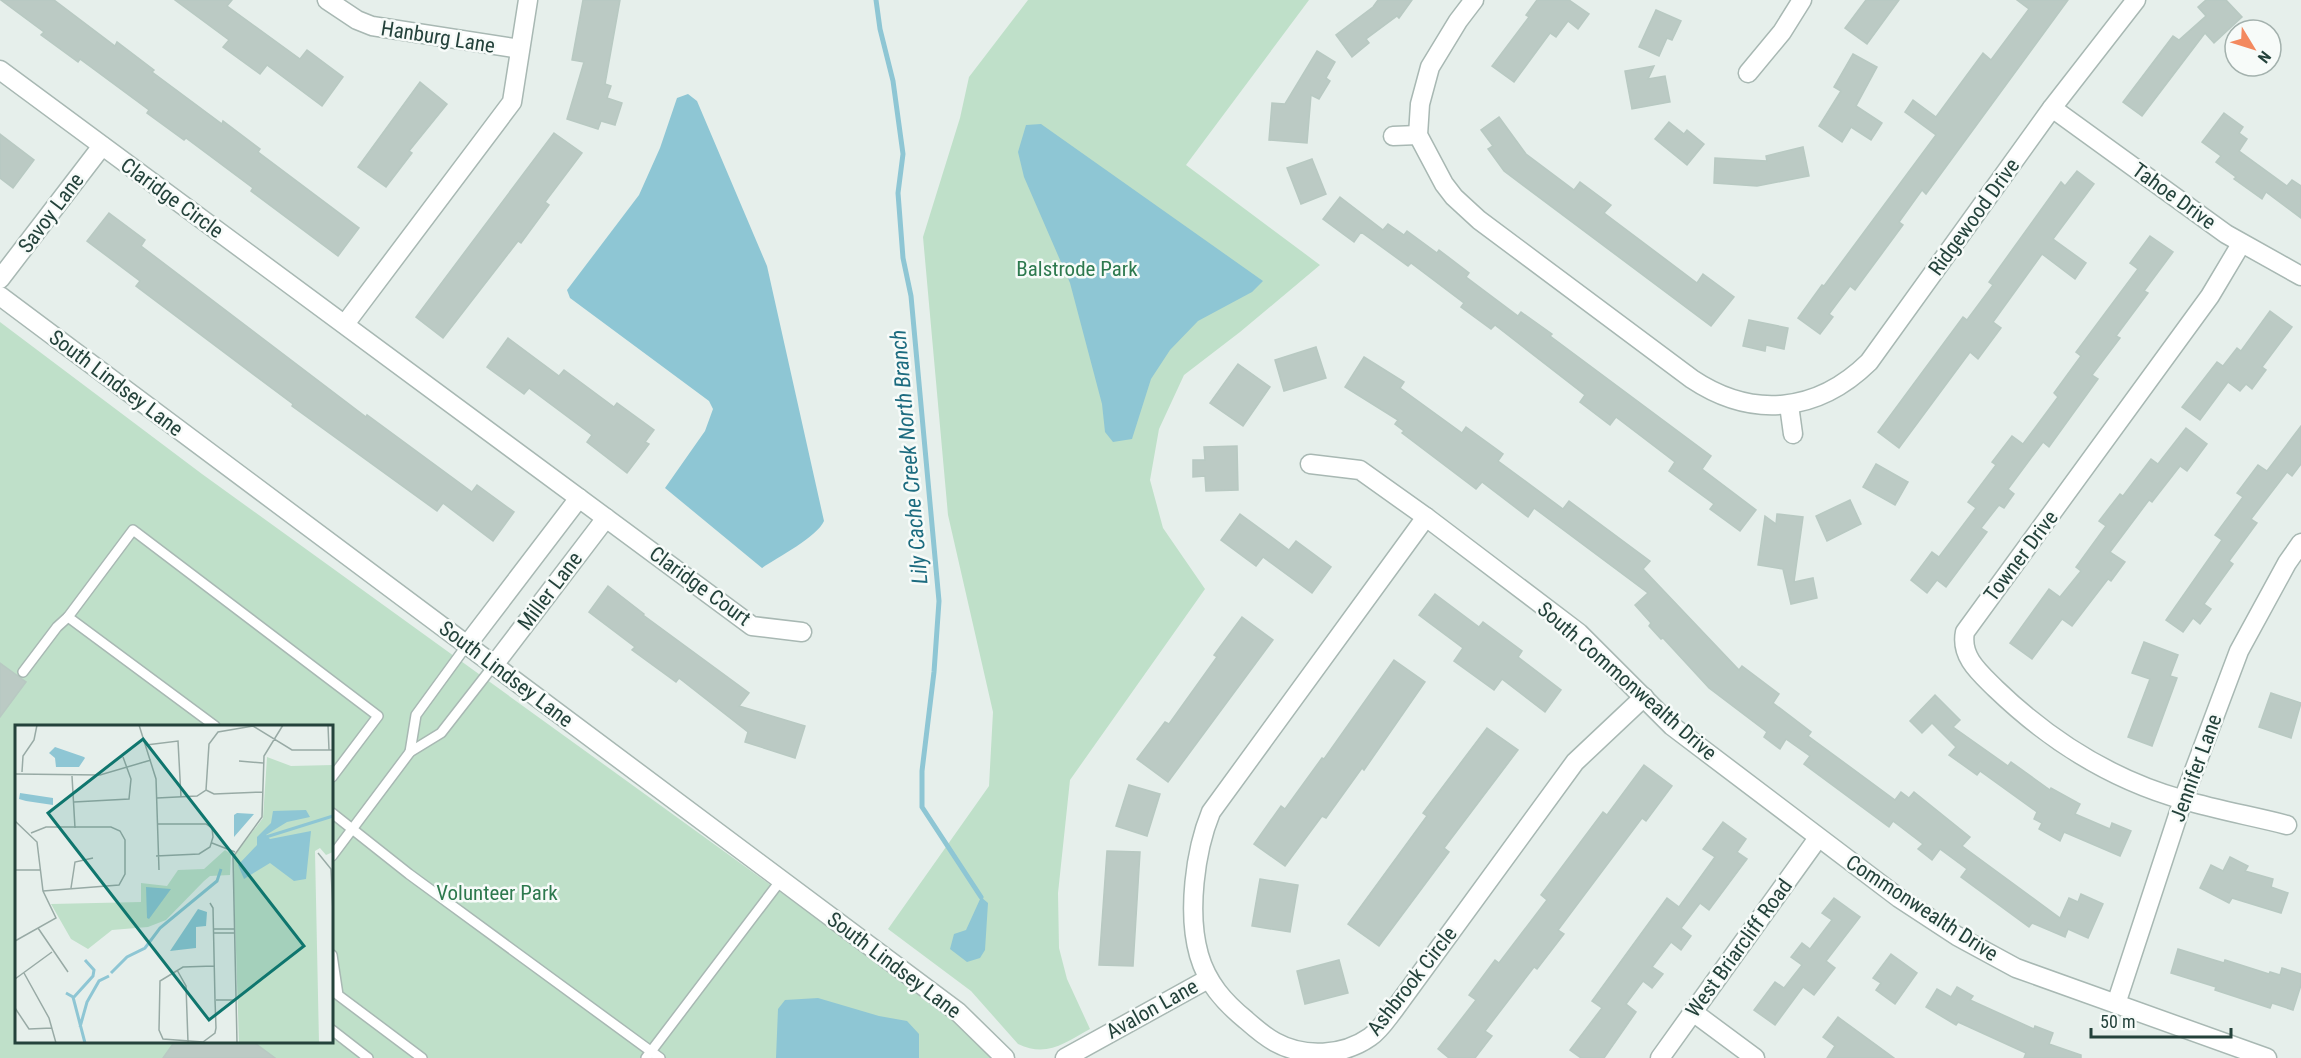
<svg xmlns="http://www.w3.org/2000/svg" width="2301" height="1058" font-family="'Roboto Condensed',sans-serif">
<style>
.green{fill:#bfe0c9;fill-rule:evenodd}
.water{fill:#8ec6d4}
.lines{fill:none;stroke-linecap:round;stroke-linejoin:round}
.stream{stroke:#8ec6d4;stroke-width:5}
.building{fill:#bbcac4;stroke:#b8c9c2;stroke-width:1.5}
.service-casing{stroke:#a8b8b3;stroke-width:12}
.minor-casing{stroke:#a8b8b3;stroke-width:21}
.service{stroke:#fff;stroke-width:9}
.minor{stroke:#fff;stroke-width:18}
.labels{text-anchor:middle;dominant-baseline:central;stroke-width:5;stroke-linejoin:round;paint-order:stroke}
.street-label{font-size:21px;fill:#24423b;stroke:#f7fbf9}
.park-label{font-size:21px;fill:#2d794e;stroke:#f7fbf9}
.water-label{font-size:22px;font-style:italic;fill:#1c6b7f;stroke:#f7fbf9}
.inset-river{fill:none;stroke:#8ec6d4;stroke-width:3}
.inset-road{fill:none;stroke:#98aaa5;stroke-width:1.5}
.view{fill:#0f766e;fill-opacity:0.15;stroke:#0f766e;stroke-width:3}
.inset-edge{fill:none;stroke:#24423b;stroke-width:3}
</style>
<rect width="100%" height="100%" fill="#e6efeb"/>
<g class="green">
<path d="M1028 0H1309L1186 165 1320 265 1240 332 1184 375 1159 429 1150 480 1163 528 1205 589 1070 780 1058 893 1059 948 1067 979 1090 1029C1064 1043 1047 1058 1018 1044L971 991 888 929 989 786 993 712 948 515 923 237 960 118 969 77Z"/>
<path d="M0 322 202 474 999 1050 1004 1058H0ZM16 726H332V1042H16Z"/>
</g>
<g class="water">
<path d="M688 94 697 101 767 266 824 521C817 537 778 557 762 568L665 488 705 431 713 409 709 401 570 298 567 290 639 195 660 148 677 98Z"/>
<path d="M1041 124 1263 281 1252 292 1198 321 1170 350 1151 379 1132 439 1113 442 1105 432 1102 404 1070 283 1024 177 1018 152 1026 125Z"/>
<path d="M981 897 988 903 985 950 980 958 967 962 950 949 954 934 966 930Z"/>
<path d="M818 998 879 1016 907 1021 919 1034V1058H776L778 1009 785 1000Z"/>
</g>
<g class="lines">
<path class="stream" d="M876 0 880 29 893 81 903 154 898 193 903 258 911 296 939 601 934 672 922 771V807L981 897"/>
</g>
<g class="building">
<path d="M1 0H54L115 46 117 42 154 70 152 72 222 124 223 121 260 149 258 152 359 228 338 256 251 191 253 188 186 138 184 140 147 113 149 110 80 59 78 62 41 35 44 32Z"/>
<path d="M175 0H232L227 6 300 59 307 50 343 77 322 106 267 65 260 74 223 47 229 40Z"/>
<path d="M583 0H620L605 84 611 86 607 98 622 103 615 125 601 121 598 129 567 119 584 62 572 60Z"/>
<path d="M1378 0H1412L1399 18 1397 16 1366 39 1369 43 1352 57 1336 35 1373 7Z"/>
<path d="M1537 0H1569L1589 14 1578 29 1568 21 1556 37 1550 33 1514 82 1492 66 1529 17 1526 15Z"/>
<path d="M1866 0H1899L1867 44 1845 28Z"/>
<path d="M2017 0H2068L1926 194 1922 190 1899 222 1903 225 1855 290 1850 286 1829 314 1833 317 1820 334 1798 318 1822 285 1824 286 1936 135 1905 112 1913 100 1936 117 1983 53 1991 60 2029 9Z"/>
<path d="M2206 0H2226L2242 17 2214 43 2205 33 2142 116 2123 102 2173 36 2179 40 2206 16 2198 7Z"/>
<path d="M1656 10 1681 21 1672 40 1667 38 1659 56 1639 47Z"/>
<path d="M1317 51 1335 62 1326 78 1330 81 1319 99 1311 95 1307 143 1269 140 1272 103 1285 104Z"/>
<path d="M1853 54 1877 67 1856 106 1882 123 1871 140 1851 127 1842 142 1819 126 1841 91 1834 87Z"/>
<path d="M1654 66 1648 79 1665 76 1670 102 1632 109 1625 71Z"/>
<path d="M420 82 447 104 409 151 412 153 386 187 358 167Z"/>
<path d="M2224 113 2243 127 2239 133 2247 139 2239 151 2287 186 2292 180 2301 186V218L2266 192 2262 199 2234 179 2236 177 2216 162 2221 156 2202 142Z"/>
<path d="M1499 117 1526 154 1574 190 1580 182 1611 205 1604 213 1697 283 1703 274 1734 297 1711 326 1504 171 1488 149 1493 146 1481 130Z"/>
<path d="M1669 122 1684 134 1687 130 1704 144 1687 165 1655 139Z"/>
<path d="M554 133 582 153 545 202 549 205 521 243 518 241 443 338 416 317Z"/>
<path d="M0 134 34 160 13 188 0 178Z"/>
<path d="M1803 147 1809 176 1757 186 1714 183 1715 158 1767 161 1766 156Z"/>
<path d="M1312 159 1326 194 1301 204 1287 168Z"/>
<path d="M2077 171 2094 184 2053 239 2086 263 2075 279 2042 254 1993 322 2001 328 1978 359 1970 352 1899 448 1878 432 1963 317 1967 320 1993 285 1989 282 2061 182 2065 186Z"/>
<path d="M1340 197 1383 230 1388 224 1404 235 1407 231 1437 253 1439 250 1469 273 1466 277 1518 316 1521 312 1552 334 1550 336 1711 456 1702 469 1756 510 1740 531 1710 509 1714 504 1669 471 1675 462 1616 417 1610 425 1580 402 1585 395 1495 325 1491 329 1461 307 1464 303 1411 263 1408 266 1361 232 1354 242 1323 219Z"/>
<path d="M109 213 145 240 141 246 366 417 367 415 472 492 477 485 514 512 493 541 443 503 437 511 292 406 293 404 136 286 140 281 87 241Z"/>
<path d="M2150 236 2173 252 2144 291 2148 293 2116 336 2120 338 2092 375 2098 379 2049 447 2043 442 2008 489 2014 494 2004 508 1999 505 1981 528 1987 532 1946 587 1937 580 1927 593 1911 580 1932 552 1939 557 1976 508 1968 502 1996 465 1992 462 2012 436 2023 444 2058 397 2054 393 2081 356 2076 352 2138 269 2130 263Z"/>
<path d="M2270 311 2292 327 2262 367 2266 370 2252 389 2246 384 2240 391 2228 382 2200 420 2182 407 2217 362 2223 366 2237 348 2241 351Z"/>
<path d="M1749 320 1788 328 1784 349 1766 345 1765 351 1743 346Z"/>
<path d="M508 338 559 376 564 370 614 407 617 403 654 430 645 442 649 444 627 473 587 442 592 435 529 388 524 394 487 367Z"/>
<path d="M1316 347 1326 378 1284 391 1275 360Z"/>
<path d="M1364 357 1404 382 1400 388 1462 433 1466 427 1503 454 1498 461 1563 509 1569 501 1650 561 1643 569 1739 670 1742 666 1779 694 1773 703 1811 732 1808 736 1895 800 1901 792 1909 798 1914 792 1970 837 1962 846 2060 918 2069 898 2078 902 2081 894 2103 904 2088 938 2068 929 2065 937 2032 923 2029 927 1961 877 1967 869 1940 849 1932 860 1918 849 1923 844 1893 821 1889 827 1804 764 1810 756 1786 739 1780 749 1764 737 1767 732 1709 688 1663 638 1661 639 1649 626 1651 623 1635 605 1648 593 1534 508 1528 517 1482 482 1476 489 1402 433 1404 431 1395 424 1398 420 1345 387Z"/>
<path d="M1238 364 1270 387 1243 426 1210 403Z"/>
<path d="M2301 426V464L2292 476 2287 472 2251 519 2257 523 2229 561 2233 564 2204 604 2211 609 2200 624 2193 618 2183 632 2166 620 2222 540 2215 535 2243 497 2237 493 2258 465 2267 471Z"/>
<path d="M2186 428 2207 444 2187 471 2180 466 2152 502 2149 500 2110 552 2125 562 2111 581 2108 579 2072 626 2062 619 2032 659 2010 643 2049 589 2060 597 2081 571 2076 567 2106 526 2099 521 2120 494 2123 496 2151 459 2158 464Z"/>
<path d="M1237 446 1238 490 1206 491 1205 476 1193 477V460H1205L1204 447Z"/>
<path d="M1876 464 1908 482 1895 505 1863 487Z"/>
<path d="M1850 500 1861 524 1827 541 1816 516Z"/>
<path d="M1240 514 1289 550 1296 541 1331 567 1312 593 1263 557 1256 566 1221 540Z"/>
<path d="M1777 514 1803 517 1794 582 1813 578 1817 598 1791 604 1783 569 1758 565 1765 516 1776 524Z"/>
<path d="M608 586 644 614 643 615 749 693 739 706 805 726 795 758 745 742 748 732 679 678 676 682 632 650 635 647 589 612Z"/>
<path d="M1435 594 1479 627 1483 622 1522 651 1518 657 1561 690 1545 712 1502 679 1494 690 1454 661 1463 648 1419 615Z"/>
<path d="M1242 617 1273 640 1168 782 1137 759 1165 722 1169 724 1217 657 1214 655Z"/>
<path d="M2144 642 2178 655 2170 676 2177 678 2152 746 2128 737 2150 679 2132 673Z"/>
<path d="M1394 660 1425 682 1364 770 1362 768 1326 818 1322 816 1285 866 1254 844 1281 806 1285 809 1322 758 1324 759Z"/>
<path d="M0 663 26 682 0 717Z"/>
<path d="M2271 693 2301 703 2291 738 2259 727Z"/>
<path d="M1935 695 1960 720 1953 727 2008 766 2011 762 2050 790 2051 788 2080 804 2075 814 2110 829 2112 823 2131 831 2120 856 2064 832 2060 841 2039 829 2042 823 2034 819 2037 812 1980 771 1977 775 1949 755 1956 747 1932 723 1922 733 1910 721Z"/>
<path d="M1487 728 1518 750 1444 848 1449 852 1379 946 1348 924 1427 816 1423 813Z"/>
<path d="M1644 765 1672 786 1646 821 1642 818 1558 930 1564 934 1537 969 1534 967 1485 1031 1492 1036 1475 1058H1449L1438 1049 1476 1000 1469 995 1495 960 1499 963 1547 900 1541 895 1603 812 1607 815Z"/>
<path d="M1129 785 1160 794 1147 836 1116 826Z"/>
<path d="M1723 822 1746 839 1737 852 1747 859 1709 910 1700 903 1681 928 1691 936 1681 950 1671 942 1652 967 1663 974 1652 988 1643 981 1626 1004 1636 1012 1604 1058H1581L1570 1050 1602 1008 1592 1001 1667 898 1679 907 1715 857 1703 849Z"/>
<path d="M1107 851 1140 852 1133 966 1099 965Z"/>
<path d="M2230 857 2248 866 2245 871 2273 879 2271 887 2288 893 2281 913 2232 898 2229 903 2200 888 2211 865 2223 871Z"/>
<path d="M1260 879 1298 885 1290 932 1252 926Z"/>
<path d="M1834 898 1860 917 1826 961 1835 968 1814 995 1803 987 1775 1025 1754 1010 1775 982 1784 988 1802 965 1791 957 1802 943 1810 949 1832 920 1822 913Z"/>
<path d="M2178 949 2224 963 2225 960 2269 974 2270 972 2280 975 2282 968 2301 974V985L2293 1010 2272 1003 2270 1008 2215 990 2216 987 2171 973Z"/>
<path d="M1891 954 1917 973 1895 1004 1876 990 1881 983 1873 978Z"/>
<path d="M1339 960 1348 993 1305 1004 1297 971Z"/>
<path d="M1957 987 1973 996 1970 1000 2034 1029 2035 1026 2053 1033 2049 1044 2081 1055V1058H2024L2026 1053 1958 1022 1956 1025 1926 1007 1937 989 1951 997Z"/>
<path d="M1838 1017 1894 1058H1827L1835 1046 1823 1037Z"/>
<path d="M175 1041H252L275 1058H163Z"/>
</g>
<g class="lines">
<defs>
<g id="service">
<path d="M23 672 57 627 68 617"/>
<path d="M215 726 68 617 133 530 378 716 332 777"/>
<path d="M410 752 416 715 467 645"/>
<path d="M332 813 409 874 660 1058"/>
<path d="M332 856 410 752 441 733 494 665"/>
<path d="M332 955 338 995 422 1058"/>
<path d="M332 1030 368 1058"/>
<path d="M646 1058 781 880"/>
</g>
<g id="minor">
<path d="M327 0 357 20 372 26 520 49"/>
<path d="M1474 0 1458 21 1430 67 1420 104 1418 135 1444 184 1454 197 1479 220 1692 379C1752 419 1817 413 1869 362L2052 108 2136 0"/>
<path d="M0 70 752 626 802 632"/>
<path d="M1748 73 1782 32 1802 0"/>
<path d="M2052 108 2226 234 2301 276"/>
<path d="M1393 136 1418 135"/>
<path d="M2241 244 2210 296 1965 632C1960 657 1980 673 1996 689 2049 740 2112 780 2184 800 2217 810 2252 816 2287 825"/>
<path d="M0 279 102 146"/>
<path d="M0 296 958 1012 1005 1058"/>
<path d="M345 324 512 102 528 0"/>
<path d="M1789 405 1793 434"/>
<path d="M1310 464 1360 470 1426 517 1579 633 1672 726 1899 898 1957 936 2016 968 2267 1058"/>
<path d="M1426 517 1211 812C1195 851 1187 913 1199 955 1207 983 1224 1002 1246 1020 1255 1028 1264 1036 1275 1042 1304 1058 1343 1056 1370 1037 1380 1030 1387 1019 1394 1010L1575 762 1644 697"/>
<path d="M467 645 579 498"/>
<path d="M494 665 606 518"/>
<path d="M2116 1004 2183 800 2239 651 2287 563 2301 543"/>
<path d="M1693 1012 1755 1058"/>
<path d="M1065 1058 1208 979"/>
<path d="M1660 1058 1818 838"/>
</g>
</defs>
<use href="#service" class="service-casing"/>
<use href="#minor" class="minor-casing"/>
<use href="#service" class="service"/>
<use href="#minor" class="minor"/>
</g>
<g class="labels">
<g class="street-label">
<text transform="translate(438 37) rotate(9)">Hanburg Lane</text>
<text transform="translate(2174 196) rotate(36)">Tahoe Drive</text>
<text transform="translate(172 198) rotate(36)">Claridge Circle</text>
<text transform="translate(51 213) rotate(-53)">Savoy Lane</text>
<text transform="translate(1974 217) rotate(-54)">Ridgewood Drive</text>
<text transform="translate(116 383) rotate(37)">South Lindsey Lane</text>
<text transform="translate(2021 556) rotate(-53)">Towner Drive</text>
<text transform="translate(700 586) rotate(36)">Claridge Court</text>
<text transform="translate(550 591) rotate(-53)">Miller Lane</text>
<text transform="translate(506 674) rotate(37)">South Lindsey Lane</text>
<text transform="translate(1627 681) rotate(41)">South Commonwealth Drive</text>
<text transform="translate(2196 768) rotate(-70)">Jennifer Lane</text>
<text transform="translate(1922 908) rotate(33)">Commonwealth Drive</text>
<text transform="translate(1739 948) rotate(-54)">West Briarcliff Road</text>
<text transform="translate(894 965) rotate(37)">South Lindsey Lane</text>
<text transform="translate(1412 981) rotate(-52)">Ashbrook Circle</text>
<text transform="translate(1152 1009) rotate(-29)">Avalon Lane</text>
</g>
<g class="park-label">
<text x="1077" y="269">Balstrode Park</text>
<text x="497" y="893">Volunteer Park</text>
</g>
<g class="water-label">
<text transform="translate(909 457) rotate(-95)">Lily Cache Creek North Branch</text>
</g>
</g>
<g transform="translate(15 725)">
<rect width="318" height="318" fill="#e6efeb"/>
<path d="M252 32 276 41 318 40V127L311 130 305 123 300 126 304 318H224L218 132 248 93ZM210 125 216 129 215 150 195 151 189 156 151 195 133 202 97 205 73 224 56 214 36 179 126 177V158L152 161 163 145 189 144Z" fill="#bfe0c9"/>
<path d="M40 22 69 32 70 33 64 42H41L40 33 34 28ZM5 68 38 73V80L11 76 4 74ZM291 85 295 92 272 97 251 110 255 114 296 106 291 154 279 156 255 138 229 154 223 140 242 120V112L256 98 258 86ZM222 88 239 89 219 112V90ZM131 162 156 164 134 194 132 193ZM183 184 192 187 191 201 181 202V223L155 226Z" fill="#8ec6d4"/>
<path class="inset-river" d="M251 112 318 91M96 248 112 232 130 223 145 203 202 156 206 144M51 268 58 272 70 318M59 272 78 251 79 245 70 235M65 302 72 277 84 256 94 251"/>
<path class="inset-road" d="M124 0 141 54 144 145M313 0 314 25M131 20 163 16 166 72M224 36 248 38M7 47 8 31 19 15 22 0M0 49 85 50 136 35M57 51 60 103M191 65 199 69 248 67M142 73 182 71 191 65 194 19 203 7 238 1 277 25H318M59 77 114 74 116 54 108 32M0 96 22 117 28 166 41 193 0 216M16 108 31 102H96L105 106 110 115V149L104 160 28 166M197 118 220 127M303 128 316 144 318 187M141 131 184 129 195 122 198 112 197 103 191 99H142M0 145H26M56 163 60 137 78 133M195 178 198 183 200 275 201 303 200 308 188 317 148 314 144 305 145 256 168 242 199 241M23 203 53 247M198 204H219M198 208H219M162 245 171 261 173 317M9 248 34 293 41 318M0 254 37 227M201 275H221M0 283 14 304 37 303M222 318 218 132 247 92 249 31 268 0"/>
<path class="view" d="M128 14 289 221 194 295 33 88Z"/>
<rect width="318" height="318" class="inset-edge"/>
</g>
<g transform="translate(2253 48) rotate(128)"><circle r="28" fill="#f7fbf9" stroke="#a3b1ad" stroke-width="1.5"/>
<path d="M0-4.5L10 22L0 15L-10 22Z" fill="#f3895f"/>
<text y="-9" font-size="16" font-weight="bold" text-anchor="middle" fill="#24423b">N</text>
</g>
<path d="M2091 1028v9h140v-9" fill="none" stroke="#24423b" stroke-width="3"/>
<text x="2100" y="1028" font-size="18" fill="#24423b" stroke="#f7fbf9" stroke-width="4.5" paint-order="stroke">50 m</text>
</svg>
